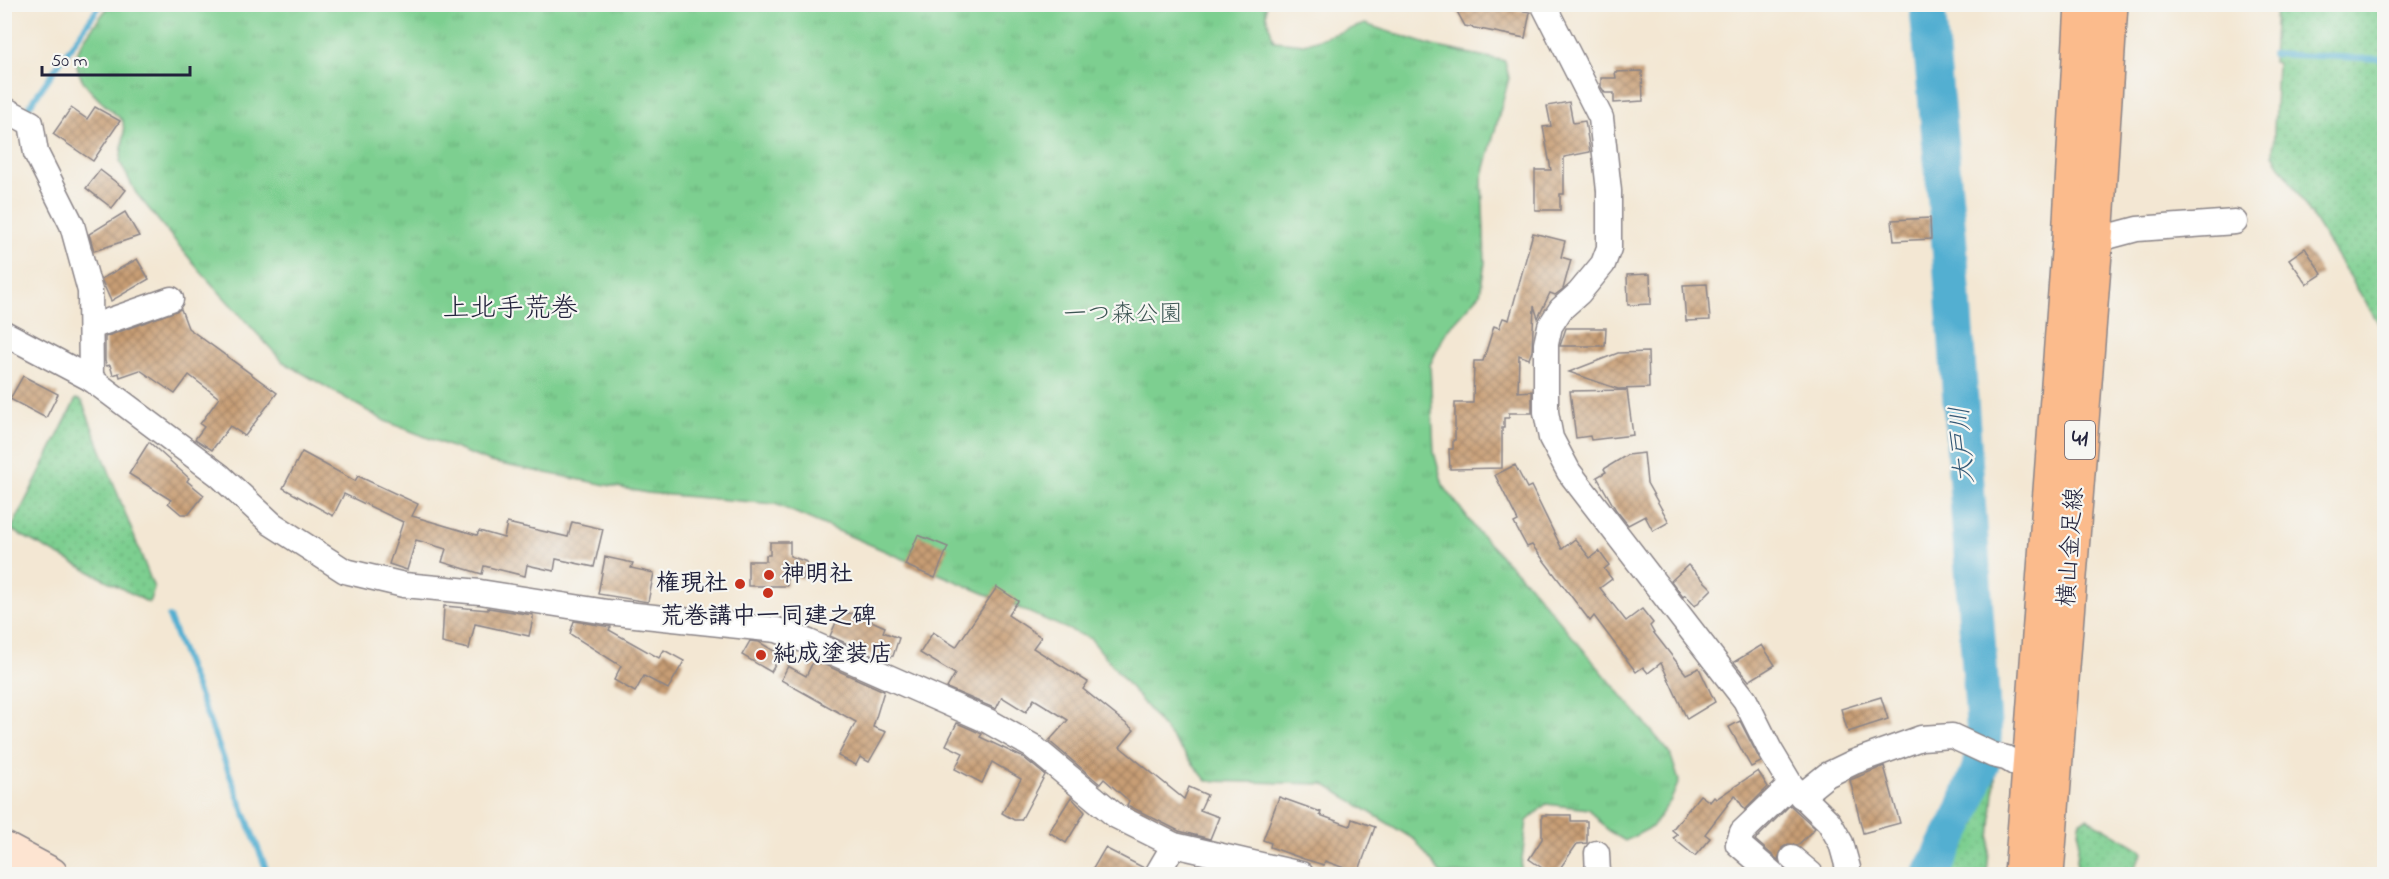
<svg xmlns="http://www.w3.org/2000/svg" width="2389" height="879" font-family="'Indie Flower','Klee One',sans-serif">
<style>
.grass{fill:url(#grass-dots);stroke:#507866;stroke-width:1.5}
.park{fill:url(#park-tufts);stroke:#507866;stroke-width:1.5}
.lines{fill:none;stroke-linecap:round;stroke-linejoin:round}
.stream{stroke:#53afd1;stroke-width:6}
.river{stroke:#53afd1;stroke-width:36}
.building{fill:url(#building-cross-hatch)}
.street-casing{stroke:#8a8487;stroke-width:27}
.secondary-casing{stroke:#8a8487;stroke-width:36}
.primary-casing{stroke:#8a8487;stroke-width:36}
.street{stroke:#fff;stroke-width:24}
.secondary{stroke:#fde4d1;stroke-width:33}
.primary{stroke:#fbbb8c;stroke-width:33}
.poi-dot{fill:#c8321e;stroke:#f6f6f2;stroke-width:2}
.labels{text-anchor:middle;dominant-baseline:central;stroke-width:4.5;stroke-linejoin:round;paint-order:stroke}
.shield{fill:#f6f6f2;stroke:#626272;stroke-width:1.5}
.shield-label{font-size:22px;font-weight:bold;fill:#22223b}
.park-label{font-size:24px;fill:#3d5654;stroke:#f6f6f2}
.street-label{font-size:24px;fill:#22223b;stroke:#f6f6f2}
.poi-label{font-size:24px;font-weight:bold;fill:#22223b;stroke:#f6f6f2;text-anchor:start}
.water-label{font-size:26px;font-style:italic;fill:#365a77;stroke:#f6f6f2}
.quarter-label{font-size:27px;fill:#22223b;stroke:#f6f6f2}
</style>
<defs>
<pattern id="grass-dots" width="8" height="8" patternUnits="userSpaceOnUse" patternTransform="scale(1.5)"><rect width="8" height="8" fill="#7dcf90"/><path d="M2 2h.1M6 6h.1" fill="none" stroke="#6cb17d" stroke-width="1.8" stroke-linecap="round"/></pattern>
<pattern id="park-tufts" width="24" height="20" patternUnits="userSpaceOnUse" patternTransform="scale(1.5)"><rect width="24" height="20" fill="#7dcf90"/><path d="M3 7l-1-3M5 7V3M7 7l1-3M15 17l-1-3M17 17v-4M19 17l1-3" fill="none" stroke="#6cb17d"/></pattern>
<pattern id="building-cross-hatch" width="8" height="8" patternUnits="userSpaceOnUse" patternTransform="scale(1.5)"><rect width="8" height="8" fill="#c89e75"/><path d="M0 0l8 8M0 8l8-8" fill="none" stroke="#a28061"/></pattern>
</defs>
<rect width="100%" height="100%" fill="#f6f6f2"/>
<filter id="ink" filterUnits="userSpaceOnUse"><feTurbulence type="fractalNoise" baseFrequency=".0167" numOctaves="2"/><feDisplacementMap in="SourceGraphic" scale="12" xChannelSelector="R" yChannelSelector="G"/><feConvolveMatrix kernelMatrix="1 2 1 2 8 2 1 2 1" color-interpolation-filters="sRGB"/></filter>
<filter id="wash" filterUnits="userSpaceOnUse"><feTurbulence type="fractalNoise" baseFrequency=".008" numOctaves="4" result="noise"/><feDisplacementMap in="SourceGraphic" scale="24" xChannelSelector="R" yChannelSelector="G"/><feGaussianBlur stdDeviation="1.35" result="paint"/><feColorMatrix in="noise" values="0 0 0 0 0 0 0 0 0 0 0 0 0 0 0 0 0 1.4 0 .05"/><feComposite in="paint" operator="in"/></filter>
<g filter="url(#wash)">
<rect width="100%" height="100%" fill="#f3e7d3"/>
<g class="grass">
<path d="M2276 5H2384V332L2273 154 2277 63 2273 62Z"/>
<path d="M76 399 82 401 154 588 149 603 11 530Z"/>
<path d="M1996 769 1987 874H1942L1978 803 1989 771Z"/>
<path d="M2087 818 2140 849 2143 853 2131 874H2076L2080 821Z"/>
</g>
<path class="park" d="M110 4H1266V15L1274 41 1304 44 1365 24 1433 46 1505 61 1509 78 1482 179 1485 263 1480 294 1446 332 1430 365 1434 452 1443 485 1478 532 1530 586 1670 753 1679 781 1671 800 1652 827 1625 841 1607 830 1589 809 1546 804 1527 821 1520 874H1441L1415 840 1324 784 1207 781 1091 639 775 504 647 493 490 462 385 421 283 362 199 270 136 193 120 162 124 134 123 121C105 104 68 79 78 51 82 39 102 16 110 4Z"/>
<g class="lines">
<g class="stream">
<path d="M2273 54 2384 59"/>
<path d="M25 112 101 4"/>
<path d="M169 617 268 874"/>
</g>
<path class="river" d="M1927 4 1949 239 1984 730 1982 762 1961 816 1931 874"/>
</g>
<g id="blocks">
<g class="building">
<path d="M1453 4H1489L1530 12 1525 38 1465 26Z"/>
<path d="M1642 71 1643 101 1614 103V93H1605L1601 87V78H1616L1615 72Z"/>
<path d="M1569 102 1573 123 1585 121 1590 152 1564 157V194H1560V210H1535V170H1551L1543 127 1551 126 1547 106Z"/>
<path d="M95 107 120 121 93 161 53 134 71 108 87 119Z"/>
<path d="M100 170 126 190 112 208 86 188Z"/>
<path d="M125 212 139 236 94 251 89 234Z"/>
<path d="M1930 218 1931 239 1894 241 1892 220Z"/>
<path d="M1533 233 1565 241 1561 257 1571 260 1563 289 1555 295 1550 293 1538 318 1534 306 1532 351 1529 359 1519 355 1518 392 1532 391V413H1509V418H1504V428H1502V468L1450 469 1449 449H1453V440H1455V403H1473L1474 361H1483L1494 326 1499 328 1503 318 1509 320Z"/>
<path d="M2305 248 2322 274 2307 284 2289 259Z"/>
<path d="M137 259 149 279 111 301 101 279Z"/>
<path d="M1650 274 1651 304 1628 305 1627 275Z"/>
<path d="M1707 284 1710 320 1686 321 1683 285Z"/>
<path d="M181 309 188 328 277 393 245 436 230 426 212 450 195 439 204 427 200 424 219 398 189 375 175 394 140 370 120 377 119 373 113 375 110 365 107 366 105 361V337Z"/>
<path d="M1566 328H1606L1605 346H1560Z"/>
<path d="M1648 352 1649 388 1618 389 1569 372 1618 353Z"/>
<path d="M23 376 58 394 46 418 10 399Z"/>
<path d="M1627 390 1633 435 1591 440 1590 436 1576 438 1570 391Z"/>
<path d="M149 442 189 478 187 481 204 495 189 514H181L168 503 171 500 129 474Z"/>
<path d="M302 452 355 481 358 476 418 504 412 516 477 535 479 531 504 538 507 523 568 537 572 522 603 529 594 567 556 559 554 571 527 565 525 576 484 566 482 574 442 562 446 549 416 540 407 570 389 564 403 522 344 494 333 516 283 488Z"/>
<path d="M1644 453 1647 483 1669 522 1653 531 1645 516 1628 525 1616 510 1597 477 1606 472 1604 469 1627 455Z"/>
<path d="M1515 465 1527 488 1531 486 1562 549 1575 539 1590 558 1599 551 1609 565 1604 569 1612 579 1600 588 1626 621 1642 609 1653 623 1650 626 1654 633 1686 674 1699 668 1715 702 1687 719 1661 663 1648 673 1643 667 1636 672 1594 616 1590 621 1532 545 1527 547 1514 523 1518 521 1495 475Z"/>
<path d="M918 535 948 547 935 578 905 565Z"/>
<path d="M770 542H790V556L807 562 803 579 787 575V586H748V561H766V555H770Z"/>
<path d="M605 557 633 563 631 568 654 573 648 602 598 594Z"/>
<path d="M1688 565 1712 589 1695 606 1685 595 1683 597 1671 581Z"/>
<path d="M997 587 1018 601 1008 615 1041 637 1033 648 1088 682 1083 689 1134 730 1120 747 1184 799 1189 787 1207 795 1200 810 1219 817 1210 839 1179 831 1127 805 1129 801 1104 779 1100 784 1049 741 1068 720 1034 699 1026 712 1002 697 996 709 947 688 955 674 920 653 933 632 956 647Z"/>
<path d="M444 606 488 610V608L533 615V619L529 636 475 624 469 649 442 643Z"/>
<path d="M837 613 869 614V620L885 627 883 632 899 638 893 656 888 657 886 661 830 636 837 620Z"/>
<path d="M574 621 611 627 609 630 659 658 664 650 684 661 668 689 644 676 635 692 614 680 621 666 570 634Z"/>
<path d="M750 641 759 642 781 655 771 672 742 655Z"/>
<path d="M1762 645 1775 665 1749 681 1734 662Z"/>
<path d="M814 660 884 691 873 727 886 732 869 762 860 757 856 765 838 756 856 722 781 680 788 666 806 676Z"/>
<path d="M1881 697 1888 719 1848 732 1841 709Z"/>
<path d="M1740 721 1761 762 1751 767 1729 727Z"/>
<path d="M957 723 982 734 980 737 1024 758 1045 775 1021 820H1014L1002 813 1021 779 992 762 982 783 955 769 963 753 946 745Z"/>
<path d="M1884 766 1900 823 1863 833 1850 780Z"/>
<path d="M1758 771 1768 787 1745 810 1735 795 1705 834 1710 838 1695 856 1673 838 1678 835 1672 830 1700 795 1710 802 1714 797 1716 799Z"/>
<path d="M1071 797 1085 812 1066 843 1049 832Z"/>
<path d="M1279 797 1321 812 1320 815 1350 826 1352 819 1375 827 1358 873 1325 861 1324 865 1304 859 1270 847 1271 843 1263 840Z"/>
<path d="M1790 805 1815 828 1798 845 1788 844 1782 848 1778 860 1755 840Z"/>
<path d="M1542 815H1571V821H1587V843L1577 844 1556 874H1551L1529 859 1542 839Z"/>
<path d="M1105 848 1144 868 1143 874H1090Z"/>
</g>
</g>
</g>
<g filter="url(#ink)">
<use href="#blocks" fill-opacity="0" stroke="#8a8487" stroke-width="1.5"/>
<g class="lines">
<defs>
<g id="street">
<path d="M1543 4 1601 118 1609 191V248L1603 264 1579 293 1561 309 1550 326 1546 344V412L1551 438 1569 472 1745 700 1770 750 1791 785 1829 822 1841 843 1848 868 1847 874"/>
<path d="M4 109 31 123 36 153 72 225 90 291 91 379"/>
<path d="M2096 240 2137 229 2235 222"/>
<path d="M91 327 171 299"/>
<path d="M4 333 91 379 219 475 272 524 345 571 404 585 480 592 607 612 777 630 809 642 988 721 1032 746 1116 816 1174 845 1301 874"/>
<path d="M1801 796 1827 775 1854 762 1921 738 1952 736 1993 755 2006 758 2042 779"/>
<path d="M1597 853 1598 874"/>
<path d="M1792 858 1811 874"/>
<path d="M1157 874 1174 845"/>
<path d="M1773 874 1738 844 1742 832 1791 785"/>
</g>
<path id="secondary" d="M4 849 51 874"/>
<g id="primary">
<path d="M2021 874 2069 239 2082 4"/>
<path d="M2047 874 2096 240 2111 4"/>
</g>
</defs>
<use href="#street" class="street-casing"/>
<use href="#secondary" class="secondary-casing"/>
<use href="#primary" class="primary-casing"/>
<use href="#street" class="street"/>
<use href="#secondary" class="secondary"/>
<use href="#primary" class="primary"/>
</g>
</g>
<g class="poi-dot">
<circle cx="769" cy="575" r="6"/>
<circle cx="740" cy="584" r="6"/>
<circle cx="768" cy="593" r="6"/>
<circle cx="761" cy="655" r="6"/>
</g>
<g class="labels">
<rect class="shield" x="2065" y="421" width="30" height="38" rx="4.5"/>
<g class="shield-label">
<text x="2080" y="440">41</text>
</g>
<g class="park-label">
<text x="1123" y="315">一つ森公園</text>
</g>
<g class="street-label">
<text transform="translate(2072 547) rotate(-86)">横山金足線</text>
</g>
<g class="poi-label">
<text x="781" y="575">神明社</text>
<text x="728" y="584" text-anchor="end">権現社</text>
<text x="768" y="617" text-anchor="middle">荒巻講中一同建之碑</text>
<text x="773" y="655">純成塗装店</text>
</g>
<g class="water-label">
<text transform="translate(1964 445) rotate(-94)">大戸川</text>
</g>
<g class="quarter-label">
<text x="510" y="309">上北手荒巻</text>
</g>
</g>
<rect width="2389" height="879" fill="none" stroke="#f6f6f2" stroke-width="24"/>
<path d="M42 66v9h148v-9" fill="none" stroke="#22223b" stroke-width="3"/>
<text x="51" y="66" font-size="18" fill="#22223b" stroke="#f6f6f2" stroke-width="4.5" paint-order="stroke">50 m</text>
</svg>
